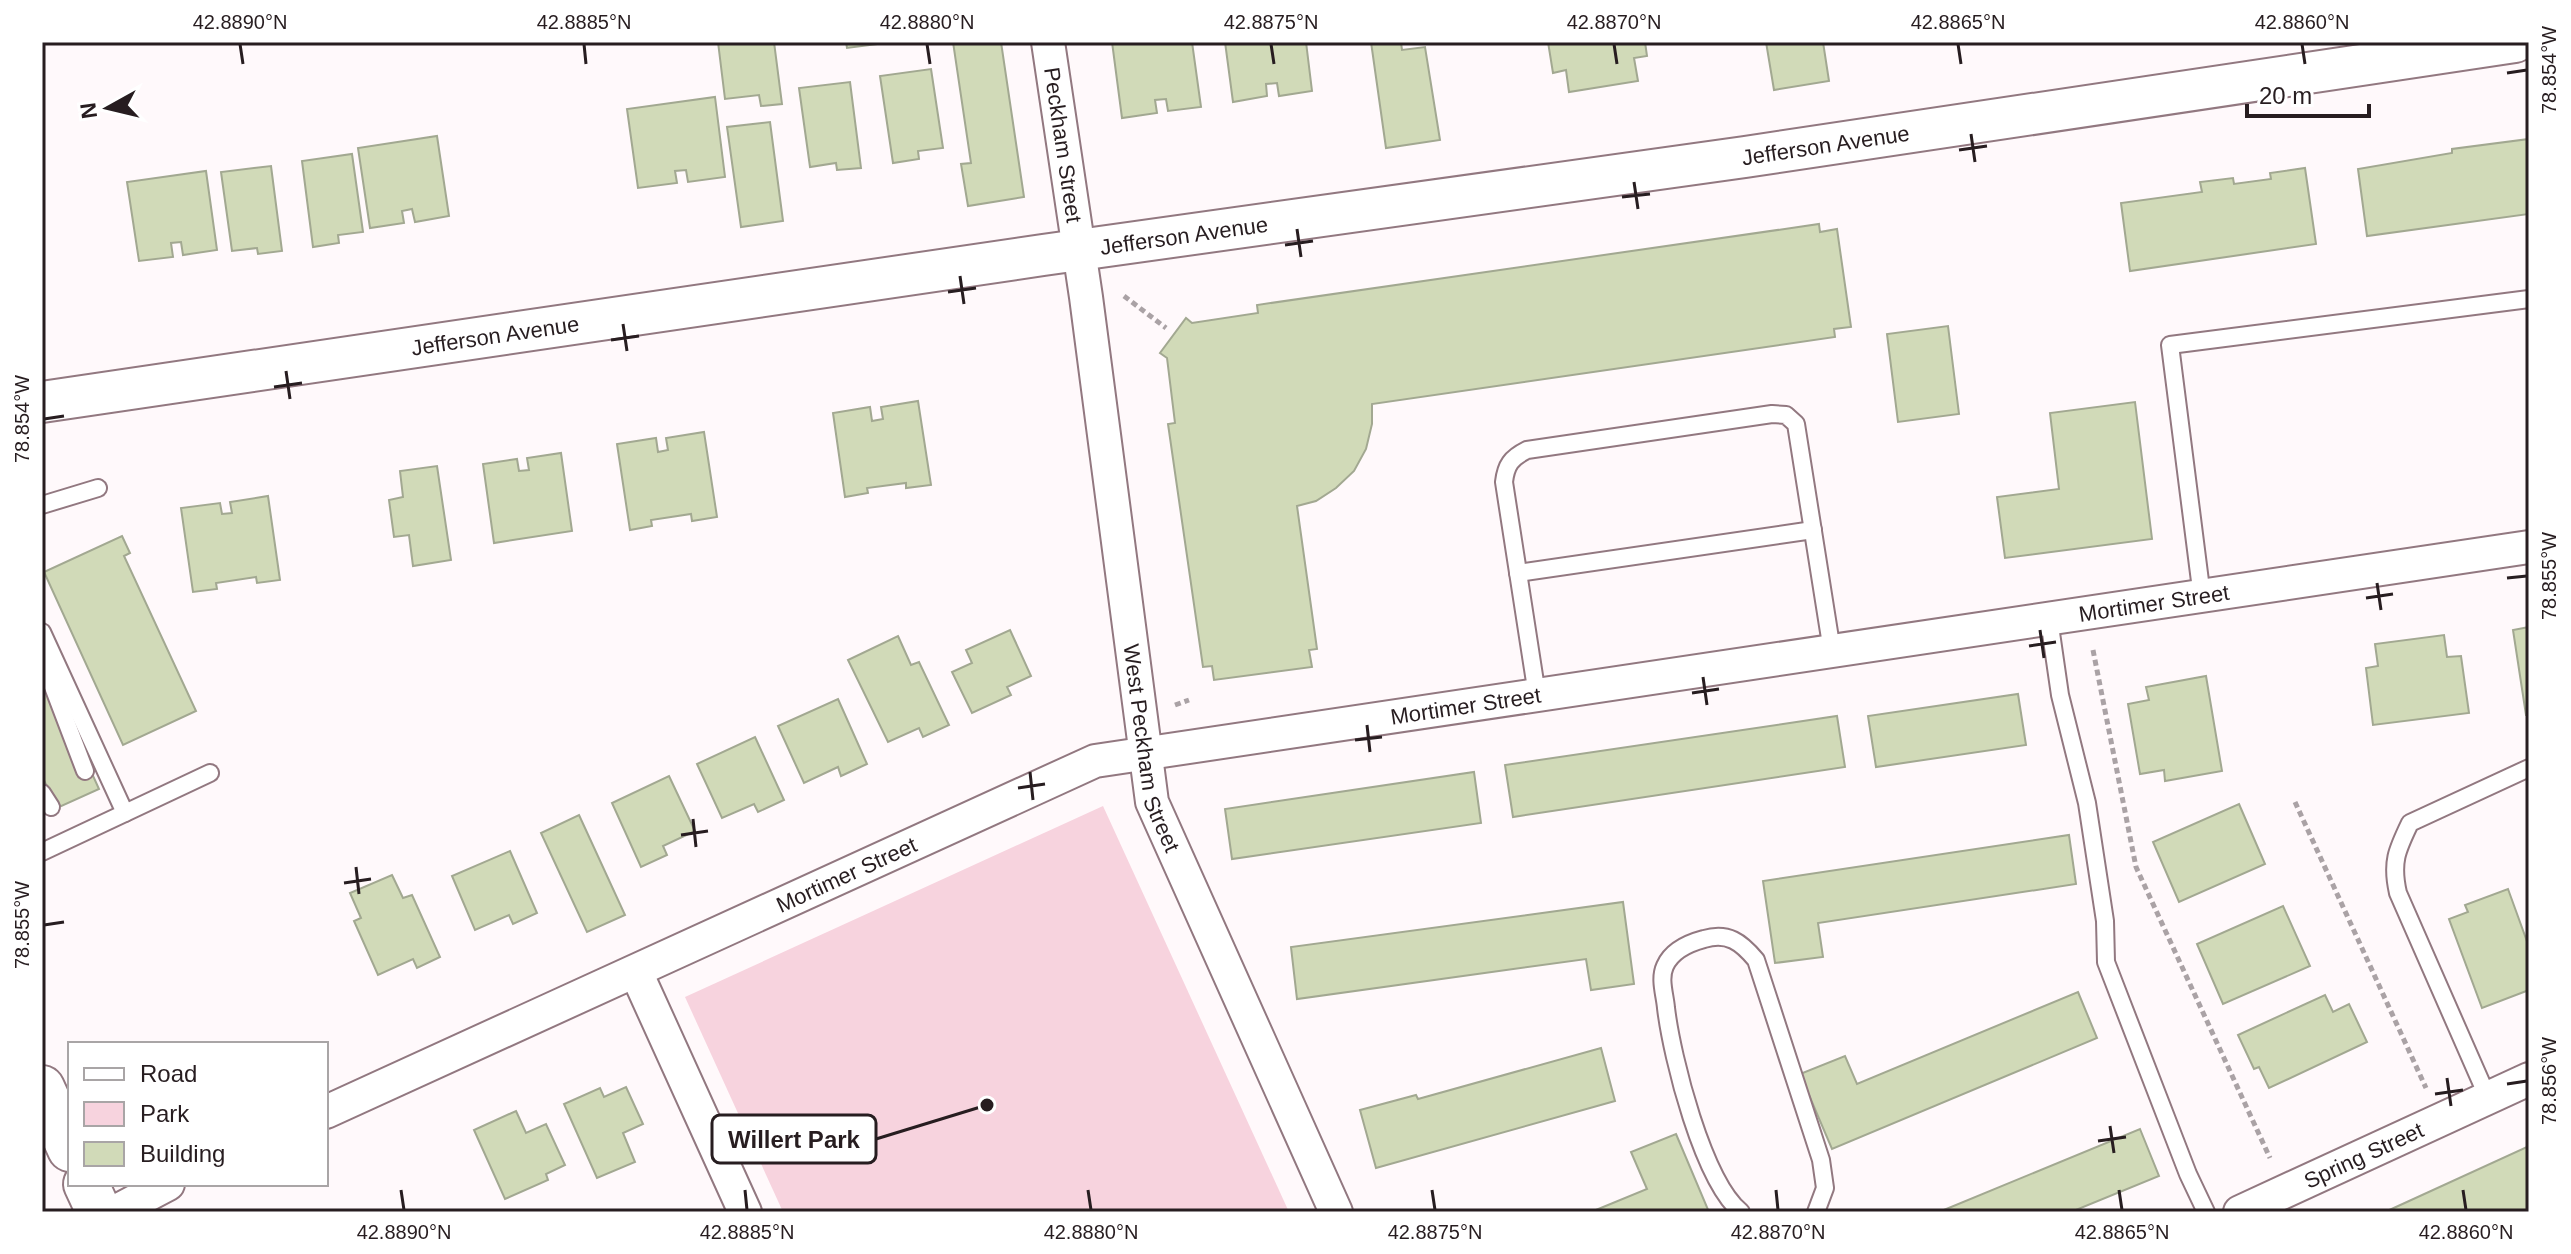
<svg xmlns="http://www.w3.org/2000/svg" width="2571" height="1254" font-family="Arial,sans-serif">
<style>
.green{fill:#f7d3de}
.building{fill:#d1dab8;stroke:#a2a891;stroke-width:2}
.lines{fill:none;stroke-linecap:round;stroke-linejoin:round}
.service-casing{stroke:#927880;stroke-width:20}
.minor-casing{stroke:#927880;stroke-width:36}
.tertiary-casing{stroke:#927880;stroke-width:44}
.primary-casing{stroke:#927880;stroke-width:48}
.path{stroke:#aaa2a5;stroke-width:5;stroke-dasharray:6 4;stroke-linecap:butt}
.service{stroke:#fff;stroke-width:16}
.minor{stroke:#fff;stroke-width:32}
.tertiary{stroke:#fff;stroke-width:40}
.primary{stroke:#fff;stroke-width:44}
.ticks{fill:none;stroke:#271d20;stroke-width:3}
.labels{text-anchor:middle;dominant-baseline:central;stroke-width:7;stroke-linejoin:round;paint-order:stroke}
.street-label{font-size:22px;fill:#271d20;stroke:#fff}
.leader{fill:none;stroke:#271d20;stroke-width:3}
.callout-dot{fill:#271d20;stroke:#fff;stroke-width:3}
.callout{fill:#fff;stroke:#271d20;stroke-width:3}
.callout-label{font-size:24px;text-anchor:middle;font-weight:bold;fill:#271d20}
.neatline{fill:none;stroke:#271d20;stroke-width:3}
.ticks-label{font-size:20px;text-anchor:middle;fill:#271d20}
</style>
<rect width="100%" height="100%" fill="#fff9fb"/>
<path class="green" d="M1103 806 1289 1212H783L685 997Z"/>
<g class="building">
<path d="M718 42H774L782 104 761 106 759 95 725 99Z"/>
<path d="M846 42H877L878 44 847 48Z"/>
<path d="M953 42H1001L1024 197 968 206 961 164 971 163Z"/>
<path d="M1112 42H1192L1201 107 1168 111 1166 99 1155 100 1157 113 1122 118Z"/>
<path d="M1225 42H1306L1312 91 1279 96 1277 83 1266 84 1267 96 1233 102Z"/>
<path d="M1371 42H1401L1402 50 1425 47 1440 140 1386 148Z"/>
<path d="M1548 42H1645L1647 56 1634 58 1638 81 1569 92 1566 70 1553 73Z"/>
<path d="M1766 42H1823L1829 81 1774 90Z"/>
<path d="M931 69 943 148 918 151 919 159 893 163 880 76Z"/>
<path d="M850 82 861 168 837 170 836 163 810 167 799 88Z"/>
<path d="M715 97 725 177 688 182 686 170 675 171 677 183 638 188 627 109Z"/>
<path d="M770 122 783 221 741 227 727 127Z"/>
<path d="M437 136 449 216 415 222 412 209 402 211 404 223 370 228 358 148Z"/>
<path d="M2529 139V214L2367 236 2358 169 2452 153V149Z"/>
<path d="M352 154 363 232 338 235 339 243 313 247 302 161Z"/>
<path d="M271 166 282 251 258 254 257 248 232 251 221 172Z"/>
<path d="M2305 168 2316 244 2130 271 2121 203 2202 192 2200 182 2233 178 2234 184 2271 179 2270 173Z"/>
<path d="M206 171 217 250 183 255 181 242 171 243 173 257 139 261 127 182Z"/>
<path d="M1819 224 1820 232 1837 229 1851 327 1834 329 1835 337 1372 404V424L1366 449 1354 471 1336 488 1316 501 1297 506 1317 649 1309 650 1312 667 1214 680 1212 666 1203 667 1168 424 1175 423 1167 358 1160 353 1186 318 1192 323 1258 313 1257 305Z"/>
<path d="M1948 326 1959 414 1898 422 1887 334Z"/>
<path d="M918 401 931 485 906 488V483L867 488 868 493 845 497 833 413 870 407 872 421 883 419 881 407Z"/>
<path d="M2135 402 2152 539 2005 558 1997 497 2059 489 2050 413Z"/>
<path d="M704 432 717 517 692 521 691 514 651 520 652 526 630 530 617 444 656 438 658 452 668 450 666 438Z"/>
<path d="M561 453 572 531 494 543 483 464 517 459 519 471 529 470 527 458Z"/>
<path d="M437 466 451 560 413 566 409 535 394 537 389 500 403 497 400 471Z"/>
<path d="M268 496 280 580 257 583 256 577 216 583 217 589 193 592 181 508 220 503 222 514 232 513 230 502Z"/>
<path d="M122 536 130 553 124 556 196 711 123 745 44 572Z"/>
<path d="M2529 627V715H2526L2513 630Z"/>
<path d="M1010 630 1031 676 1007 687 1011 695 972 713 952 672 972 663 966 650Z"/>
<path d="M2444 635 2447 657 2461 656 2469 713 2373 725 2366 668 2378 666 2375 644Z"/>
<path d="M898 636 911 665 919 662 949 725 923 737 919 728 888 742 848 660Z"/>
<path d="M42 663 99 789 57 808 42 776Z"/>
<path d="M2206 676 2222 771 2165 781 2164 770 2140 774 2128 704 2149 700 2146 687Z"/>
<path d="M2018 694 2026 745 1876 767 1868 716Z"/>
<path d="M838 699 867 764 841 776 838 767 804 783 778 726Z"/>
<path d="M1837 716 1845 767 1513 817 1505 765Z"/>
<path d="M755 737 784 800 758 812 754 804 722 818 697 764Z"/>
<path d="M1474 772 1481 823 1232 859 1225 809Z"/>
<path d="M669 776 695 831 663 846 667 855 641 867 612 803Z"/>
<path d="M2239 804 2265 864 2179 902 2153 842Z"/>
<path d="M579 815 625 915 587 932 541 833Z"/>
<path d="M2069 835 2076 884 1818 923 1823 957 1775 963 1763 881Z"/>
<path d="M510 851 537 913 513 924 509 915 475 930 452 876Z"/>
<path d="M392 875 403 898 412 895 440 957 417 968 413 959 378 975 354 921 361 918 350 893Z"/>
<path d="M2508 889 2529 947V990L2482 1008 2449 919 2468 912 2465 905Z"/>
<path d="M1623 902 1634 984 1591 990 1586 959 1297 999 1291 947Z"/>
<path d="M2283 906 2310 966 2223 1004 2197 944Z"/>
<path d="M2078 992 2097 1038 1832 1149 1800 1074 1845 1056 1857 1084Z"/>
<path d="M2325 995 2333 1012 2349 1004 2367 1042 2269 1088 2259 1067 2254 1069 2238 1035Z"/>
<path d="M1601 1048 1615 1101 1376 1168 1360 1110 1416 1095 1418 1099Z"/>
<path d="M626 1087 643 1124 623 1133 635 1162 597 1178 564 1104 600 1088 604 1097Z"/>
<path d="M516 1111 526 1133 546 1124 565 1165 546 1174 548 1180 505 1199 474 1130Z"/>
<path d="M2140 1129 2159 1176 2071 1212H1939Z"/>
<path d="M1676 1134 1709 1212H1591L1647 1189 1631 1152Z"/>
<path d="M2529 1146V1212H2385Z"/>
</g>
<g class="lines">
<defs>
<g id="service">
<path d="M42 505 98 488"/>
<path d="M1518 573 1813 530"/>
<path d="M2202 597 2170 345 2529 299"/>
<path d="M2049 619 2060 695 2087 803 2105 921 2106 962 2188 1174 2206 1212"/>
<path d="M42 632 125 813 42 852"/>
<path d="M42 658 85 771"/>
<path d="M1537 695 1504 482C1506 465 1511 458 1527 450L1772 414 1786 415 1796 424 1832 651"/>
<path d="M42 793 51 807"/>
<path d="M125 813 210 773"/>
<path d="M2488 1098 2398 893C2391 862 2397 850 2410 823L2529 768"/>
<path d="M1741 1212C1703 1181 1672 1058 1666 1008 1665 995 1659 979 1665 966 1672 950 1689 943 1704 939 1728 932 1741 942 1756 960L1821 1160 1825 1188 1816 1212"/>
</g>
<g id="minor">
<path id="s1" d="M1048 42 1086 297 1152 802 1336 1212"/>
<path d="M636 972 745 1212"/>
<path id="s2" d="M326 1112 1095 761 2529 547"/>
<path d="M115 1212 168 1184"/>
<path id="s3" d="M2240 1212 2529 1079"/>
</g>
<g id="tertiary">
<path id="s4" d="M42 402 1043 255 1745 157 2515 42"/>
</g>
<g id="primary">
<path d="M42 1088 70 1149"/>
<path d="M86 1184 99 1212"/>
</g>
</defs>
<use href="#service" class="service-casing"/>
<use href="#minor" class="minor-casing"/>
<use href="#tertiary" class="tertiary-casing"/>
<use href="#primary" class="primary-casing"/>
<g class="path">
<path d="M1124 296 1166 328"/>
<path d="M2093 650 2136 867 2270 1158"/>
<path d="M1175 705 1189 700"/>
<path d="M2295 802 2426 1088"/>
</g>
<use href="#service" class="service"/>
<use href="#minor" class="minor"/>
<use href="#tertiary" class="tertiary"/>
<use href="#primary" class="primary"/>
</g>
<path class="ticks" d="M240 44 243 64M584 44 586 64M927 44 930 64M1271 44 1274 64M1614 44 1617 64M1958 44 1961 64M2302 44 2305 64M2507 73 2527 70M1971 134 1975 162M1959 150 1987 146M1634 182 1638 209M1622 197 1650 194M1297 229 1301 257M1285 245 1313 241M960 276 964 304M948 292 976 288M623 324 627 351M611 340 639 336M286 371 290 399M274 387 302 383M44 419 64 416M2507 578 2527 576M2377 583 2381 610M2366 598 2393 594M2040 630 2044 658M2029 646 2056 642M1703 677 1707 705M1692 693 1719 689M1367 725 1370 752M1355 740 1382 737M1030 772 1033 800M1018 788 1045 784M693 819 696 847M681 835 708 831M356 867 359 894M344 883 371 879M44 925 64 922M2447 1078 2451 1106M2507 1084 2527 1081M2435 1094 2463 1090M2110 1126 2114 1153M2098 1141 2126 1137M401 1190 404 1210M745 1190 747 1210M1088 1190 1091 1210M1432 1190 1435 1210M1776 1190 1778 1210M2119 1190 2122 1210M2463 1190 2466 1210"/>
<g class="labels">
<g class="street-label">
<text stroke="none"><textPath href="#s4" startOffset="1802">Jefferson Avenue</textPath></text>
<text stroke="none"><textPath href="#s1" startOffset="104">Peckham Street</textPath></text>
<text stroke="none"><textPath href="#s4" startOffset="1154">Jefferson Avenue</textPath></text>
<text stroke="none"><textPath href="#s4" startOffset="458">Jefferson Avenue</textPath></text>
<text stroke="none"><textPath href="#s2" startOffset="1916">Mortimer Street</textPath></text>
<text stroke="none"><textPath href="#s2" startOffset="1220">Mortimer Street</textPath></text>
<text stroke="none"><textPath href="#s1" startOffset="714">West Peckham Street</textPath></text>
<text stroke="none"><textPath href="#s2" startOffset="572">Mortimer Street</textPath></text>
<text stroke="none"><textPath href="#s3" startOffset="136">Spring Street</textPath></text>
</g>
</g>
<path class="leader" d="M987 1105L876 1139"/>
<circle class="callout-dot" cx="987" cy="1105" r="8"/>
<rect class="callout" x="712" y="1115" width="164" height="48" rx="8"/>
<g class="callout-label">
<text x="794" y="1148">Willert Park</text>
</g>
<rect width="2571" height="1254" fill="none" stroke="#ffffff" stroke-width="88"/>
<rect x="68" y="1042" width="260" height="144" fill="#ffffff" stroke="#a9a5a6" stroke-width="2"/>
<rect x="84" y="1068" width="40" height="12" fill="#ffffff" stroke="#a9a5a6" stroke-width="2"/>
<text x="140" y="1082" font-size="24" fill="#271d20">Road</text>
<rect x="84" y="1102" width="40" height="24" fill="#f7d3de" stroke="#a9a5a6" stroke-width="2"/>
<text x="140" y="1122" font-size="24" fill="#271d20">Park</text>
<rect x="84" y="1142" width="40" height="24" fill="#d1dab8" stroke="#a9a5a6" stroke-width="2"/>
<text x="140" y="1162" font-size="24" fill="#271d20">Building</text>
<g transform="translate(108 108) rotate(262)" stroke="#ffffff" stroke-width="6" paint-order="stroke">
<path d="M0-6L14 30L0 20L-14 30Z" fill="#271d20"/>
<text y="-12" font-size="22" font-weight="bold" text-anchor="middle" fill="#271d20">N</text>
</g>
<path d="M2247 104v12h122v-12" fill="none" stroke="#271d20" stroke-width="4"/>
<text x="2259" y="104" font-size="24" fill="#271d20" stroke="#ffffff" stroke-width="6" paint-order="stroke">20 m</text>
<rect x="44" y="44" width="2483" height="1166" class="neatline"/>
<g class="ticks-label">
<text x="240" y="29">42.8890°N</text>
<text x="584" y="29">42.8885°N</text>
<text x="927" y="29">42.8880°N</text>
<text x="1271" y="29">42.8875°N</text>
<text x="1614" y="29">42.8870°N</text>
<text x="1958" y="29">42.8865°N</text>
<text x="2302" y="29">42.8860°N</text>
<text transform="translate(2549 70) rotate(-90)" y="7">78.854°W</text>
<text transform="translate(22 419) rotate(-90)" y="7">78.854°W</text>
<text transform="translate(2549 576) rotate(-90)" y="7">78.855°W</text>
<text transform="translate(22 925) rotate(-90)" y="7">78.855°W</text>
<text transform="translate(2549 1081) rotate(-90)" y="7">78.856°W</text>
<text x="404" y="1239">42.8890°N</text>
<text x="747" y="1239">42.8885°N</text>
<text x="1091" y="1239">42.8880°N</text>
<text x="1435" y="1239">42.8875°N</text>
<text x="1778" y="1239">42.8870°N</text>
<text x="2122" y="1239">42.8865°N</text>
<text x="2466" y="1239">42.8860°N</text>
</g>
</svg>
